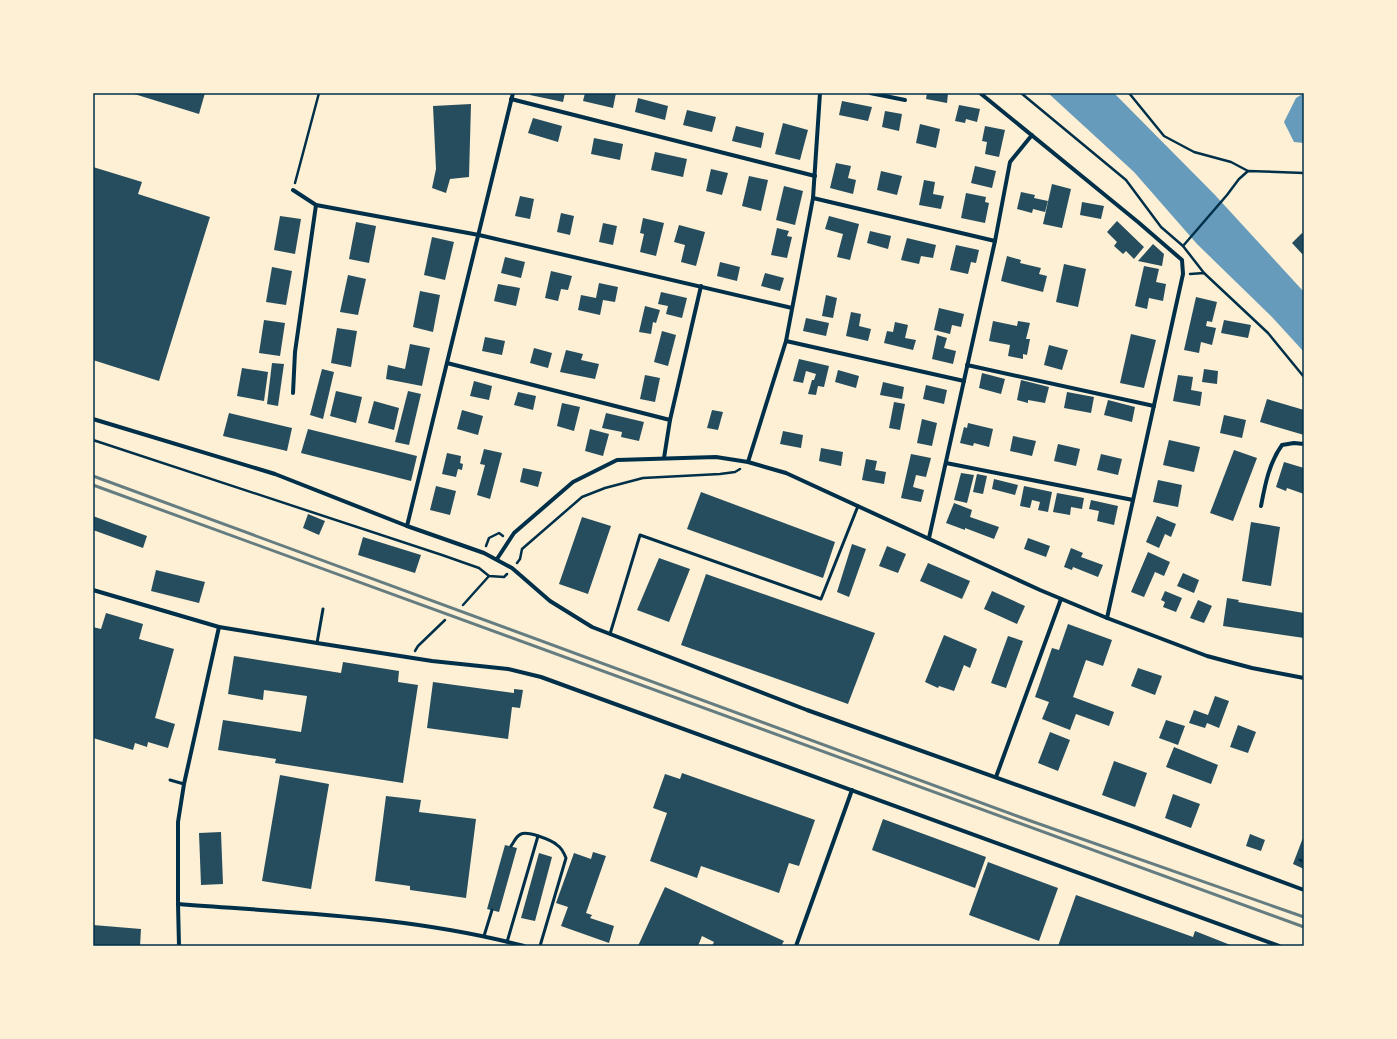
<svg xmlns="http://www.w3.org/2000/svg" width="1397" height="1039" font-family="Arial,sans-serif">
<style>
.water{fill:#669bbc}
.building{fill:#264d5e}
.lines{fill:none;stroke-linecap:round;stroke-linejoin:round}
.path{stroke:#003049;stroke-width:2.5}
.service{stroke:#003049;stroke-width:3}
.minor{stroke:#003049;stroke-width:4}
.rail{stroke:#657d81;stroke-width:3}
.neatline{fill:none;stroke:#003049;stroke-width:1.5}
</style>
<rect width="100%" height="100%" fill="#fdf0d5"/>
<g class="water">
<path d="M1048 93H1114L1215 195 1304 292V352L1272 317 1197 244 1134 172Z"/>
<path d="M1304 93V143L1294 142 1284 122 1296 98Z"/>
</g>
<g class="building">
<path d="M131 93H205L199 114Z"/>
<path d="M531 93H565L563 102 530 95Z"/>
<path d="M585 93H616L613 108 583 101Z"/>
<path d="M927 93H948L947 103 926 99Z"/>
<path d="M638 98 668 106 665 120 635 112Z"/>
<path d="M842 101 872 107 868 121 839 115Z"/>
<path d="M471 104 469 177 450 179 446 193 432 188 436 169 433 106Z"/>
<path d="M959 105 980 109 977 122 966 119 965 123 955 121Z"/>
<path d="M687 110 716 117 712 132 683 125Z"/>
<path d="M885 111 902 114 899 131 882 127Z"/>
<path d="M533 118 562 126 558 142 528 133Z"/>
<path d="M783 123 808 130 800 160 775 154Z"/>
<path d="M920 124 940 129 936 148 916 143Z"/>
<path d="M736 126 764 133 761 148 732 141Z"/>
<path d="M985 126 1005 130 999 157 985 154 987 142 982 141Z"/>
<path d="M594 138 623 144 620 160 591 154Z"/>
<path d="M655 152 687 159 683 177 651 170Z"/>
<path d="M836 163 851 166 848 178 856 180 853 194 830 188Z"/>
<path d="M975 166 996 171 992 188 971 183Z"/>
<path d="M93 167 142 182 138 194 210 217 159 381 93 360Z"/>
<path d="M711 169 728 173 722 195 706 191Z"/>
<path d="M881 171 902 176 897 195 877 190Z"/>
<path d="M749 176 768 180 761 211 742 206Z"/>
<path d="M924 180 935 182 933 194 944 196 941 209 919 205Z"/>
<path d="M1052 184 1071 189 1062 228 1043 224Z"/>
<path d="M784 186 803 191 795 225 776 220Z"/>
<path d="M1021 192 1035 195 1034 198 1048 201 1045 212 1033 209 1032 213 1017 209Z"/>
<path d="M966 193 986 197 985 202 989 203 985 223 961 218Z"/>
<path d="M520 196 534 199 530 219 515 216Z"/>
<path d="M1082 202 1104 206 1101 219 1080 215Z"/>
<path d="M561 213 574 216 570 235 557 232Z"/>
<path d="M280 216 301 219 295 254 274 250Z"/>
<path d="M829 216 859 224 850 260 837 257 843 234 825 229Z"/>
<path d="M643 218 664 223 656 256 640 252 644 234 640 233Z"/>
<path d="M1117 221 1144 247 1134 259 1126 251 1123 254 1114 246 1117 242 1107 232Z"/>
<path d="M356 222 376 226 369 263 349 259Z"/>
<path d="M603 223 617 226 613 245 599 242Z"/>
<path d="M679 225 705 232 696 266 681 262 685 245 674 242Z"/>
<path d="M777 228 789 231 787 236 792 237 787 258 771 255Z"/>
<path d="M870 231 891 236 888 249 867 243Z"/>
<path d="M1302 233 1304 236V256L1292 243Z"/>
<path d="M432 237 454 242 445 280 424 275Z"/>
<path d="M907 238 936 245 933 258 921 256 919 264 901 260Z"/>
<path d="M1153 244 1164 254 1162 266 1138 261Z"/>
<path d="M956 245 979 250 976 263 971 262 968 274 950 270Z"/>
<path d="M1007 256 1021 260 1020 263 1041 268 1039 274 1047 276 1043 292 1001 281Z"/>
<path d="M505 257 525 262 521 278 501 273Z"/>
<path d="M720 262 740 267 737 281 717 276Z"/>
<path d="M1064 264 1086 269 1078 307 1056 302Z"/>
<path d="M1144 266 1159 269 1156 282 1166 284 1163 301 1149 298 1147 309 1135 306Z"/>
<path d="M272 267 292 271 286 305 266 302Z"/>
<path d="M551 271 572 276 568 290 561 289 558 301 545 298Z"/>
<path d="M765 273 784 278 780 291 761 286Z"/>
<path d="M348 275 366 279 358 315 340 312Z"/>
<path d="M599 283 618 287 615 302 603 300 600 315 578 310 581 295 596 298Z"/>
<path d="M498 284 520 288 516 306 494 301Z"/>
<path d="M420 291 440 295 433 332 413 327Z"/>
<path d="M661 292 687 298 682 318 666 314 668 306 658 304Z"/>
<path d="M826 295 837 298 833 318 822 316Z"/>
<path d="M1196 297 1217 302 1212 322 1207 321 1206 326 1216 328 1212 345 1201 342 1199 353 1184 350Z"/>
<path d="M645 306 660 310 656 323 653 322 651 334 639 332Z"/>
<path d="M939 308 964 314 961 327 952 325 950 334 934 330Z"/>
<path d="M851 312 861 314 859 326 871 329 868 341 846 336Z"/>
<path d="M806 318 829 323 826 336 803 331Z"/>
<path d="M264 320 285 323 280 356 259 353Z"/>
<path d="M1224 320 1251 325 1248 338 1221 333Z"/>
<path d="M993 321 1017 326 1018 321 1030 323 1026 339H1030L1027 355 1023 354V359L1008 356 1010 345 989 341Z"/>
<path d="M895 322 908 325 905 338 916 340 913 350 884 343 887 331 893 332Z"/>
<path d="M337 328 357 331 351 367 331 363Z"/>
<path d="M662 331 676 335 668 366 654 362Z"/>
<path d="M1131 334 1156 340 1144 388 1120 383Z"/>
<path d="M937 335 947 338 944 348 956 351 953 364 932 359Z"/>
<path d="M485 337 505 341 502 355 482 351Z"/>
<path d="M410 344 430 348 422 386 386 379 388 365 405 369Z"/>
<path d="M1049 345 1068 350 1062 370 1044 365Z"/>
<path d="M534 348 552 353 548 368 530 363Z"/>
<path d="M566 350 583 354 581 360 599 364 595 379 560 372Z"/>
<path d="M799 359 829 366 824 387 818 386 816 395 808 394 812 380H814L816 374 806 371 803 383 793 381Z"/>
<path d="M272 363 284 364 278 406 267 404Z"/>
<path d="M242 368 268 372 264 401 237 396Z"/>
<path d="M322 369 334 372 323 419 310 415Z"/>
<path d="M1204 369 1218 371 1217 384 1202 382Z"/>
<path d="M838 370 859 376 856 388 835 382Z"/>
<path d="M982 373 1005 379 1001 394 979 388Z"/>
<path d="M645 375 660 378 655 402 640 399Z"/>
<path d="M1178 375 1193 377 1191 390 1202 392 1200 406 1173 401Z"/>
<path d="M1021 380 1049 387 1045 403 1028 400V403L1017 400Z"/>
<path d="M474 381 492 386 489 400 470 396Z"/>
<path d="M883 382 904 387 902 399 880 395Z"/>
<path d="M926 385 947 390 944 404 923 399Z"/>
<path d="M336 391 362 397 356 423 330 416Z"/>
<path d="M408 391 421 394 409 445 395 442Z"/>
<path d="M518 392 536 396 533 410 514 405Z"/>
<path d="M1067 392 1094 397 1091 413 1064 408Z"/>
<path d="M1267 399 1304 410V435L1260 422Z"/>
<path d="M1108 400 1135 407 1132 422 1104 415Z"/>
<path d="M374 401 399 408 394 430 368 423Z"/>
<path d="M894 402 905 404 900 430 889 428Z"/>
<path d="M562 403 580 407 574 431 557 426Z"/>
<path d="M462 410 483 416 478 435 457 429Z"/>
<path d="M712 410 723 412 718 430 707 428Z"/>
<path d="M229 413 292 428 287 451 223 436Z"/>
<path d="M606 413 644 422 639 441 621 437 622 432 602 428Z"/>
<path d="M1224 415 1246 420 1242 438 1220 433Z"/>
<path d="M922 419 937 423 932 446 917 443Z"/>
<path d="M968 423 993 429 989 447 974 443 973 446 960 443 964 427 967 428Z"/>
<path d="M308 429 417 456 411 481 301 453Z"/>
<path d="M590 429 609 434 603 456 585 451Z"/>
<path d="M783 431 803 435 801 448 780 444Z"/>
<path d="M1013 436 1036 441 1032 456 1010 451Z"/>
<path d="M1169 440 1200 447 1194 472 1163 465Z"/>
<path d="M1058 444 1080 449 1076 466 1054 461Z"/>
<path d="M821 448 843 452 841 466 819 461Z"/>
<path d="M484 449 502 453 490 499 477 495 485 465 480 464Z"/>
<path d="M1234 450 1257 458 1233 521 1210 513Z"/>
<path d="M447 453 461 456 460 463 463 464 462 470 458 469 456 477 442 474Z"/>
<path d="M911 454 931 458 926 477 916 475 913 487 924 490 921 502 901 498Z"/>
<path d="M1101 454 1122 459 1118 475 1097 470Z"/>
<path d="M866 459 877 461 875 470 886 472 884 484 862 480Z"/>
<path d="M1284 462 1304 468V494L1287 488 1286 491 1276 487Z"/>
<path d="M523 468 542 472 538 487 520 482Z"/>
<path d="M961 473 974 475 967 503 954 500Z"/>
<path d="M977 474 987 476 983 494 973 492Z"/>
<path d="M994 479 1018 485 1015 495 992 489Z"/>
<path d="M1158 480 1182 485 1178 507 1153 502Z"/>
<path d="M436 486 456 491 450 515 430 510Z"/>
<path d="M1024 486 1052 492 1048 512 1038 510 1040 502 1032 500 1030 508 1020 506Z"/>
<path d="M701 492 835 542 823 578 687 529Z"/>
<path d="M1057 493 1084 498 1082 509 1071 507 1070 515 1053 512Z"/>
<path d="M1091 500 1118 506 1114 525 1097 521 1099 511 1089 509Z"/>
<path d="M954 503 972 510 970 517 999 527 994 539 965 528V530L946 523Z"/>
<path d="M308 514 325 521 319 535 303 528Z"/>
<path d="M93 516 147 536 143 548 93 530Z"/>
<path d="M1157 516 1176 524 1171 537 1165 534 1159 548 1146 542Z"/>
<path d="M582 517 611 526 588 594 559 584Z"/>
<path d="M1251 522 1280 527 1271 586 1242 581Z"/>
<path d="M363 537 421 555 415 573 358 555Z"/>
<path d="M1028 538 1050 546 1046 557 1024 549Z"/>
<path d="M852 544 866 549 849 597 837 592Z"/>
<path d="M887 546 906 554 898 573 879 566Z"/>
<path d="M1071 548 1083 553 1081 557 1103 565 1098 577 1073 567 1072 570 1064 567Z"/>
<path d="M1148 552 1170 562 1164 576 1155 572 1144 597 1131 592Z"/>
<path d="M659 558 690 569 669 622 637 610Z"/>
<path d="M928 563 970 581 962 599 920 581Z"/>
<path d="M156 570 205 582 199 603 151 591Z"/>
<path d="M1183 573 1199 580 1194 593 1177 586Z"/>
<path d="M706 574 875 633 848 704 681 645Z"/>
<path d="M992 591 1025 606 1017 624 984 609Z"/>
<path d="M1165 591 1182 598 1176 612 1163 607 1165 602 1161 600Z"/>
<path d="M1227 598 1239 600 1238 602 1304 613V638L1223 626Z"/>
<path d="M1198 600 1212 606 1204 623 1190 618Z"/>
<path d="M106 613 143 624 139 639 174 649 155 718 175 724 168 748 148 742 147 747 135 743 133 750 93 738V627L101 629Z"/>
<path d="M1068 624 1112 640 1103 666 1086 660 1073 697 1114 712 1109 726 1076 714 1070 730 1042 719 1049 702 1035 697 1052 648 1059 650Z"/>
<path d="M944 635 977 649 970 668 964 665 954 691 939 686 938 688 925 682Z"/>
<path d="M1008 636 1023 641 1006 688 991 683Z"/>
<path d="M234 656 341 673 343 662 399 671 398 682 418 685 403 783 275 763 276 759 218 750 223 720 301 732 307 696 264 690 263 700 228 694Z"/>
<path d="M1138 668 1162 676 1155 695 1131 686Z"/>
<path d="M433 682 514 693V689L523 690 520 708 512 707 508 739 427 728Z"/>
<path d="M1215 696 1229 701 1219 728 1207 723 1205 728 1189 723 1194 710 1208 715Z"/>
<path d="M1166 720 1185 726 1178 745 1159 738Z"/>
<path d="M1238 725 1256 732 1248 753 1230 747Z"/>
<path d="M1050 732 1070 740 1058 771 1038 763Z"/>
<path d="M1174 747 1218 765 1211 784 1166 767Z"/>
<path d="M1114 761 1147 773 1135 807 1102 795Z"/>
<path d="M682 773 815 820 799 866 789 863 779 893 701 866 697 878 650 861 667 813 653 808 665 774 680 779Z"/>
<path d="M280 775 329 784 311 889 262 881Z"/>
<path d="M1173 794 1200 804 1191 828 1165 818Z"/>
<path d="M386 796 421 800 419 812 476 819 466 898 410 890V886L375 881Z"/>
<path d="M883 819 986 857 975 888 872 850Z"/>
<path d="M221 832 223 884 201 885 199 833Z"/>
<path d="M1250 834 1265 840 1261 851 1246 846Z"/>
<path d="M1304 835V869L1293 864Z"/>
<path d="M505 845 517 848 499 912 487 909Z"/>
<path d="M593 852 606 856 586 913 592 915 590 918 614 926 609 943 561 926 568 907 556 903 574 853 591 859Z"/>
<path d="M539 853 552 857 535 921 521 918Z"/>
<path d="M988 862 1058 888 1039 941 969 915Z"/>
<path d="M665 887 784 941 781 946H712L714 942 702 936 698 946H638Z"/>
<path d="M1076 895 1193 937 1195 931 1233 946H1058Z"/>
<path d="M93 925 141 929 140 946H93Z"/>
</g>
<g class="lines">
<g class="path">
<path d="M1021 93 1126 180 1161 227 1183 246 1204 273"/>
<path d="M1129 93 1164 136 1194 152 1231 162 1248 171"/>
<path d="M295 183 319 93"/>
<path d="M1183 246 1227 195 1239 179 1248 171 1304 173"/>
<path d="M1190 274 1204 273 1268 333 1304 377"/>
<path d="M93 440 442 555 479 568 489 576 504 577 507 574"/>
<path d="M486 546 489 538 499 533 503 536"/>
<path d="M517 563 520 559 522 549 582 497 605 488 643 478 720 474 735 472 740 469"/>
<path d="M463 605 489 576"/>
<path d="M415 651 418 646 445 620"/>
</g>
<g class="service">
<path d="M610 634 640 535 821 599 858 506"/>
<path d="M317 643 323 609"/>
<path d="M170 780 184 784"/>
<path d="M511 846C514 842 516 836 521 834 528 831 552 840 557 845 562 848 564 853 566 858L540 946"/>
<path d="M1300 860 1304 862"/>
<path d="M484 936 492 910"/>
<path d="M507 942 538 836"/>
</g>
<g class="minor">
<path d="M870 93 905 100"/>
<path d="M980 93 1138 222 1182 260 1183 274 1107 618"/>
<path d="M511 99 815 176"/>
<path d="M293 190 316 205 479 235 792 308"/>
<path d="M813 198 995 241"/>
<path d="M786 341 964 381"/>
<path d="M447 363 670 420 664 458"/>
<path d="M967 365 1154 406"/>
<path d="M293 393 295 352 316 205"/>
<path d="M93 419 275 474 407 526 484 553 512 568 550 601 592 627 807 710 1132 826 1304 890"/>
<path d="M670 420 701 286"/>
<path d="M748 462 786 341 813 198 820 93"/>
<path d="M946 463 1133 500"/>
<path d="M1261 506C1265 485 1269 463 1282 445L1294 443 1304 444"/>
<path d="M407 526 513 93"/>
<path d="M929 538 995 241 1010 162 1032 135"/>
<path d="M497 559 514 533 573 482 617 460 716 457 748 462 786 473 1040 590 1107 618 1207 656 1252 668 1304 678"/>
<path d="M93 590 219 627 317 643 432 661 508 669 541 677 1279 946"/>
<path d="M996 777 1061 599"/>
<path d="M178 904C294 913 411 916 524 946"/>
<path d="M179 946 178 904V822L184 784 219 627"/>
<path d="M796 946 852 790"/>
</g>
<g class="rail">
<path d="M93 476 1028 820 1304 917"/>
<path d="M93 485 1304 927"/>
</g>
</g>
<rect width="1397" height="1039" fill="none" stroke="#fdf0d5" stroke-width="188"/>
<rect x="94" y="94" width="1209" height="851" class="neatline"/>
</svg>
